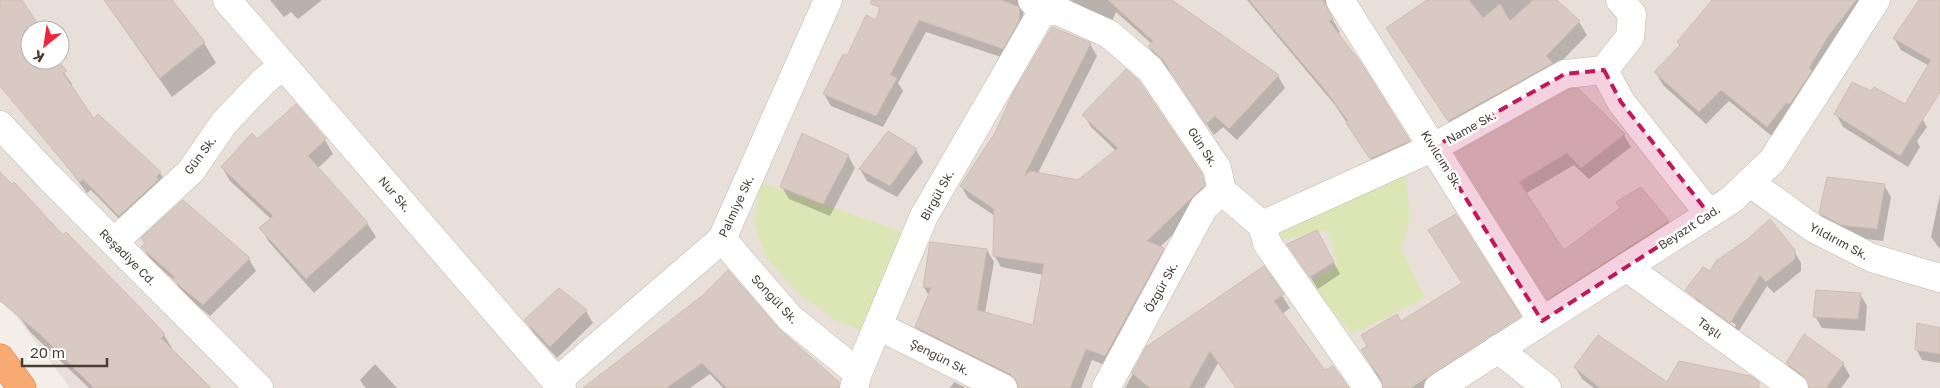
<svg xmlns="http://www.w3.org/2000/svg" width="1940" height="388" font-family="'Golos Text',sans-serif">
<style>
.residential{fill:#e8dfd8;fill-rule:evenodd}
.green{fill:#dce6b4}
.shadow{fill:#0003;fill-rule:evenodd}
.building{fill:#d8cac2;stroke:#cfbdb3}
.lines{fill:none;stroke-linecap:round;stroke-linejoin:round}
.minor-casing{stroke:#c2b7af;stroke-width:29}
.highway-casing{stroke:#d67b41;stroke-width:29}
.minor{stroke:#fff;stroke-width:28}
.highway{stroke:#f7aa72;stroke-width:28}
.marked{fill:#c2185b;fill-opacity:0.2;stroke:#c2185b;stroke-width:4;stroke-dasharray:10 6;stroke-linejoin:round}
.labels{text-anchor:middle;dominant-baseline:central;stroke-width:5;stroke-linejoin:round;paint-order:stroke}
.street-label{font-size:12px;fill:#473e38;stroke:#fff}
</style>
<rect width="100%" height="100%" fill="#f4eee9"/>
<path class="residential" d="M0 0H1940V388H70L0 295ZM30 30H60V60H30Z"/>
<g class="green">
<path d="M1406 176 1410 221 1401 249 1425 298 1352 334 1310 282 1338 265 1328 230 1279 240 1285 224Z"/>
<path d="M761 183 903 232 861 331 837 321 799 294 765 256 754 222Z"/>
</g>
<g class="shadow">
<path d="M0 0H23L21 1 40 30H30V60H55L72 84 41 123 0 86Z"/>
<path d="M104 0H171L204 43 216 63 172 97Z"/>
<path d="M270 0H322L298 19 291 12 284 17Z"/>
<path d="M885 0H1029L1024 8 1023 16 1026 23 1010 60 926 32 898 83 903 91 883 127 831 106 824 94 848 57 876 21Z"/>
<path d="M1071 0H1168L1278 76 1285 88 1237 140 1223 127 1214 135 1171 72 1156 59 1149 47 1152 44 1116 12 1110 26 1077 11Z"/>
<path d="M1247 0H1339L1327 10 1340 32 1337 34 1416 154 1379 171 1335 105Z"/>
<path d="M1427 0H1555L1579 22 1587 35 1555 68 1457 134 1396 42Z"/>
<path d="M1714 0H1859L1864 10 1774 138 1729 101 1706 124 1663 85 1656 73 1681 46Z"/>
<path d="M1921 0H1940V72L1901 50 1894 38Z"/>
<path d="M1052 28 1090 44 1097 56 1038 173 1079 181 1116 151 1091 127 1084 115 1201 175 1205 192 1207 191 1205 182 1211 198 1160 247 1170 261 1112 368 1092 360 1081 388H1019L978 365 923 339 916 327 929 296 924 287 987 250 994 262 985 313 1034 327 1044 275 1001 267 994 255 995 216 968 198 961 186 997 134Z"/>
<path d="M1578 90 1624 135 1631 147 1589 179 1574 165 1525 194 1563 252 1668 222 1674 234 1555 311 1463 166Z"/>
<path d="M1836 114 1920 115 1927 127 1917 141 1920 147 1908 167 1843 127Z"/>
<path d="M257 140H325L333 154 318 168 367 223 376 237 314 293 269 242 261 228 271 219 230 181 222 167Z"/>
<path d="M50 144 160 173 167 185 127 227 91 190 87 193Z"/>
<path d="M916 150 923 162 897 197 867 181 860 169Z"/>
<path d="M848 156 855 168 830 216 789 199 782 187Z"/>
<path d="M0 178 63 236 66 234 164 335 172 348 171 350 209 388H89L31 333 0 290Z"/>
<path d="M1884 185 1891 197 1883 241 1849 237 1827 225 1820 213Z"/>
<path d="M1940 194V249L1931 237Z"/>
<path d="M1324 244 1340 274 1318 289 1289 245Z"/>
<path d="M143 247 249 259 256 271 210 316 181 292 176 282 150 259Z"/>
<path d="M1794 251 1801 263V271L1774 293 1767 286 1737 334 1701 308 1694 296 1711 273ZM1701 300 1736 325 1735 327 1701 303Z"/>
<path d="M1264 268 1290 308 1282 314 1325 372 1347 388H1236L1218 363 1204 388H1125L1147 348Z"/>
<path d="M1860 294 1867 306 1865 331 1822 328 1815 316Z"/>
<path d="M586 311 593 323 557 358 533 332 526 320Z"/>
<path d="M1519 316 1405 388H1384L1362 350 1401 323Z"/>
<path d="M1520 318 1526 329 1433 388H1410Z"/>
<path d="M777 329 841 388H723L710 374 690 388H585Z"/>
<path d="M1940 329V363L1922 360 1916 349Z"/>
<path d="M1787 363 1843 364 1850 376 1841 388H1811L1794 375Z"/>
<path d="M375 364 397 388H366L364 386 360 380Z"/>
<path d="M1575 367 1647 388H1594L1582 379Z"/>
<path d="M954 382 966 388H950Z"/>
</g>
<g class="building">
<path d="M0 0H22L42 30H30V60H57L67 71 63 73 94 119 98 114 161 172 156 177 159 179 119 216 83 179 80 182 0 86Z"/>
<path d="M104 0H172L205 42 160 78Z"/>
<path d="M871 0H1001L1019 7 1020 10 1019 21 1003 49 919 20 890 75 897 78 876 116 823 94 843 54 847 56 866 15 876 20 880 7 871 4Z"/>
<path d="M1108 0H1172L1279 75 1229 129 1215 116 1206 124 1163 60 1148 46 1153 41Z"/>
<path d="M1249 0H1323L1333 19 1329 21 1361 63 1410 141 1370 159 1346 123 1348 121 1326 91Z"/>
<path d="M1427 0H1469L1483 18 1500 4 1510 21 1533 0H1557L1580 21 1546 56 1553 63 1448 121 1386 28Z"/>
<path d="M1712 0H1856L1829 35 1809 68 1812 71 1790 104 1786 103 1767 127 1721 90 1699 112 1654 72 1680 45 1677 42Z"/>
<path d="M1919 0H1940V92L1900 156 1834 114 1852 82 1871 91 1874 87 1905 104 1931 60 1893 38Z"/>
<path d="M1052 27 1091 43 1024 176 1030 171 1078 180 1118 148 1082 115 1126 69 1138 80 1202 174 1205 185 1147 241 1164 248 1163 251 1105 356 1086 349 1070 388H1018L1016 380 1010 374 915 327 931 288 923 287 930 242 987 249 977 310 1033 325 1044 264 993 256 994 209 960 186 995 133 1013 93Z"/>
<path d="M1578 88 1625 134 1581 168 1567 153 1519 182 1564 250 1620 208 1616 202 1641 187 1669 221 1547 300 1455 153 1570 89Z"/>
<path d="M296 104 326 139 308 156 368 223 306 279 259 228 273 216 221 167 252 133 257 139Z"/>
<path d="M888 131 917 149 890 186 859 169Z"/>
<path d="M802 133 849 155 823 204 780 187Z"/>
<path d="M0 172 12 184 14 182 63 235 66 232 126 293 165 334 161 338 211 388H94L41 335 0 301Z"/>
<path d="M1827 177 1885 184 1877 229 1841 225 1819 213Z"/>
<path d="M183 200 250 258 203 305 181 287 173 279 175 277 141 247 145 243 141 238Z"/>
<path d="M1456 214 1521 316 1408 388H1383L1381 379 1361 350 1367 346 1361 335 1397 314 1401 321 1462 283 1428 230Z"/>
<path d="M1770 219 1795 250V259L1766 282 1760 275 1730 323 1685 290 1703 267 1710 271 1716 261 1748 239Z"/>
<path d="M1317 230 1334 262 1310 277 1287 244Z"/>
<path d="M1264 266 1284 294 1274 301 1325 370 1333 366 1349 388H1236L1210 351 1189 388H1150L1132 373 1146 347Z"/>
<path d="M728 270 778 328 839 382V388H727L702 363 666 388H583L702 296Z"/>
<path d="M559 288 587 310 550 347 524 320Z"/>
<path d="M1816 290 1861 293 1858 319 1813 317Z"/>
<path d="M1917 323 1940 328V354L1915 350Z"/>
<path d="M1804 334 1844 363 1826 388H1809L1803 376 1786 363Z"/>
<path d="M1598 335 1667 382 1679 361 1751 376 1759 382V388H1600L1574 367Z"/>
</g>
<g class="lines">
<defs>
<g id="minor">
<path d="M227 0 562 388"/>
<path d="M1032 0 1042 12 1058 11 1109 34 1150 69 1217 168 1222 191 1262 225 1267 243 1368 388"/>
<path d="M1340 0 1542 321"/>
<path d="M1604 70 1621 102 1709 214"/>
<path d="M0 125 48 176 259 388"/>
<path d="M1749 182 1813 228 1872 258 1940 278"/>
<path d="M1262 225 1434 147 1565 74 1604 70 1630 37 1632 14 1620 0"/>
<path d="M722 239 790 318 858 373"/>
<path d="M114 242 191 171 224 123 263 82 283 65"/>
<path d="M1626 267 1794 388"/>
<path d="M878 326 1003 388"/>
<path d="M1498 349 1547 388"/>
<path d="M556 382 722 239 828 0"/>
<path d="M854 388 858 373 924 216 1042 12"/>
<path d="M1106 388 1204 207 1222 191"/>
<path d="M1438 388 1731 200 1772 161 1876 0"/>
</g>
<path id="highway" d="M0 358 22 388"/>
</defs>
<use href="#minor" class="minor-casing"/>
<use href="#highway" class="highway-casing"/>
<use href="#minor" class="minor"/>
<use href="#highway" class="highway"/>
</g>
<path class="marked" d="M1604 70 1621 102 1709 214 1542 321 1434 147 1565 74Z"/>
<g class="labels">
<g class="street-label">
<text transform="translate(1471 127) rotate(-29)">Name Sk.</text>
<text transform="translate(1203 147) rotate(57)">Gün Sk.</text>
<text transform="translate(200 155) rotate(-53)">Gün Sk.</text>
<text transform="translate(1442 160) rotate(58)">Kıvılcım Sk.</text>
<text transform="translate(395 194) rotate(49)">Nur Sk.</text>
<text transform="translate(937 195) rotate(-61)">Birgül Sk.</text>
<text transform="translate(736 206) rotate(-65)">Palmiye Sk.</text>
<text transform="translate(1689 227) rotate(-33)">Beyazıt Cad.</text>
<text transform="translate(1839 241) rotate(28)">Yıldırım Sk.</text>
<text transform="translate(128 257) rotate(45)">Reşadiye Cd.</text>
<text transform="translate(1161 287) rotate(-61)">Özgür Sk.</text>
<text transform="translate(775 299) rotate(47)">Songül Sk.</text>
<text transform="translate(1710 328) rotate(36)">Taşlı</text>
<text transform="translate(940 357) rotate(27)">Şengün Sk.</text>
</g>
</g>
<g transform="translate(45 45) rotate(210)"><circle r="24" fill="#ffffff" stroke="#b5b2af"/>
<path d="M0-4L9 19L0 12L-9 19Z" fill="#ef2538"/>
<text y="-8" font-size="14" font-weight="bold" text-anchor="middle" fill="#473e38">K</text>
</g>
<path d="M22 358v8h85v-8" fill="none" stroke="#473e38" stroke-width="2.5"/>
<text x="30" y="358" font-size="15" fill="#473e38" stroke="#ffffff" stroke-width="4" paint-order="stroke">20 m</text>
</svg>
